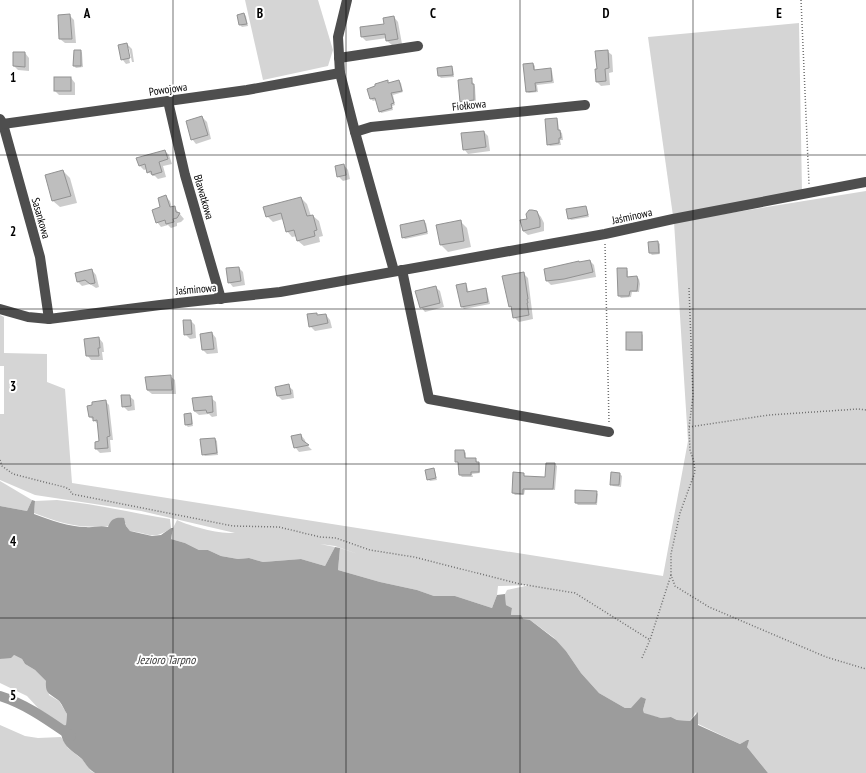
<svg xmlns="http://www.w3.org/2000/svg" width="866" height="773" font-family="'PT Sans Narrow',sans-serif">
<style>
.green{fill:#d5d5d5}
.water{fill:#9c9c9c}
.shadow{fill:#0003}
.lines{fill:none;stroke-linecap:round;stroke-linejoin:round}
.canal{stroke:#9c9c9c;stroke-width:10}
.building{fill:#bebebe;stroke:#929292}
.path{stroke:#707070;stroke-width:1.5;stroke-dasharray:1 2;stroke-linecap:butt}
.minor{stroke:#4e4e4e;stroke-width:10}
.grid{fill:none;stroke:#000;stroke-width:1;stroke-opacity:0.55}
.labels{text-anchor:middle;dominant-baseline:central;stroke-width:4;stroke-linejoin:round;paint-order:stroke}
.street-label{font-size:11px;fill:#000;stroke:#fff}
.water-label{font-size:12px;font-style:italic;fill:#3d3d3d;stroke:#fff}
.grid-label{font-size:13px;text-anchor:middle;font-weight:bold;fill:#000;stroke:#fff;stroke-width:4;stroke-linejoin:round;paint-order:stroke}
</style>
<rect width="100%" height="100%" fill="#fff"/>
<g class="green">
<path d="M245 0H318L333 50 328 66 263 80Z"/>
<path d="M799 23 802 192 673 216 648 37Z"/>
<path d="M866 191V773H768L747 747V740L740 744 698 724 696 712 690 721 677 720 671 717 661 718 644 714 643 710 646 699 631 709 625 708 599 693 581 673 566 651 553 637 530 620H523L511 615 512 608 506 605 505 594 507 590 530 585 498 586 497 595 492 608 455 596H434L417 590 380 582 338 570 340 548 358 554 335 546 320 544 335 547 325 566 301 559 263 562 249 558 238 559 221 556 208 550H199L185 543 171 539 173 528 177 520C192 527 220 534 235 533L141 511 35 495 0 480V414H4V366H0V315L4 317V353L47 354V382L65 389 72 483 663 576 688 441 674 222Z"/>
<path d="M0 481 32 500 27 511 0 506Z"/>
<path d="M57 500C95 504 133 513 170 519L171 528C153 541 149 533 130 531L126 526V523C92 531 66 526 34 513L35 501Z"/>
<path d="M14 655 22 659 25 664 35 670 46 681 49 695 59 701 67 714 66 725 61 726 51 717 39 709 27 696 0 683V659Z"/>
<path d="M0 725 25 736 38 738 61 737 68 748 83 760 91 771 95 773H0Z"/>
</g>
<path class="water" d="M32 500 35 501 34 514C50 520 69 527 86 527 94 528 99 525 108 527 111 519 115 517 124 518L126 526 130 531 152 536 161 535 171 528H173L171 539 185 543 199 550H208L221 556 238 559 249 558 263 562 301 559 325 566 335 547 340 548 338 570 380 582 417 590 434 596H455L492 608 497 595 505 594 506 605 512 608 511 615H521L523 619 530 620 556 640 566 651 581 673 599 693 625 708H631L641 697 646 699 643 710 644 713 661 718 671 717 677 720 690 721 698 712V725L740 744 747 740H749L747 747 768 773H95C89 770 86 764 82 759 69 748 60 745 61 726L66 725 67 714C64 710 62 703 58 700 49 693 45 694 46 681L35 670 25 664 22 659 14 655 11 658 0 659V506L27 511Z"/>
<g class="shadow">
<path d="M244 14 246 16 248 26 242 27 240 25 238 16Z"/>
<path d="M70 16 74 20 76 43H65L60 39Z"/>
<path d="M394 17 398 22 402 44 392 45 387 41V38L366 41 362 37 385 24Z"/>
<path d="M127 44 132 49 134 62H132L129 48H127L130 63 126 64 122 59Z"/>
<path d="M81 51 82 53 83 67 76 68 74 66Z"/>
<path d="M607 51 612 55 613 72 609 73 610 85 601 86 597 82 598 69Z"/>
<path d="M25 53 29 58V71L18 70 14 66Z"/>
<path d="M533 64 535 66V71L550 69 552 71 554 83 537 85 538 92 529 93 527 92Z"/>
<path d="M451 67 453 69 454 77 441 78 439 76 438 69Z"/>
<path d="M71 78 75 83V95H59L55 91Z"/>
<path d="M471 79 475 87 476 102 463 103 461 102Z"/>
<path d="M399 81 401 83 403 92 393 95 395 105 392 106 393 110 381 113 380 111 376 100 373 101 371 99 368 89 387 82 389 84Z"/>
<path d="M202 117 207 122 211 139 196 144 192 139Z"/>
<path d="M556 119 558 121 559 131 562 133 563 140H560L561 145 550 146 548 144Z"/>
<path d="M484 132 488 136 490 151 468 154 464 149Z"/>
<path d="M165 151 169 155 172 164 163 166 166 177 158 179 155 176H153L148 172 147 169 144 170 139 165Z"/>
<path d="M344 165 348 170 350 179 343 181 338 176Z"/>
<path d="M63 171 70 178 77 203 60 207 53 201Z"/>
<path d="M166 197 170 201 172 208 174 207 184 219 181 222 177 223V226L171 228 168 225 161 227 157 222Z"/>
<path d="M301 198 307 204 311 216H313L319 221 323 236 319 237 320 242 304 246 298 241 297 236 292 237 287 231 283 219 273 222 267 216Z"/>
<path d="M586 207 587 209 589 217 571 220 569 218Z"/>
<path d="M537 212 541 217 544 223V231L528 235 523 231 528 220Z"/>
<path d="M460 221 467 228 471 247 448 252 441 245Z"/>
<path d="M424 222 426 223 428 234 405 239 403 237Z"/>
<path d="M658 242 660 244V254L652 255 650 253Z"/>
<path d="M590 261 594 265 596 277 551 285 547 281Z"/>
<path d="M239 268 243 272 245 285 233 287 229 282Z"/>
<path d="M626 269 628 271V278L637 277 639 279 640 284 639 292H632L631 297 621 298 619 296Z"/>
<path d="M92 270 96 275 99 287 96 288 90 284 82 286 78 282Z"/>
<path d="M523 273 528 278 533 319 519 322 514 317 513 309 510 306Z"/>
<path d="M466 285 467 286 469 293 485 289 487 291 490 304 464 309 462 307 458 286Z"/>
<path d="M435 287 440 291 444 307 425 312 421 307Z"/>
<path d="M316 314 318 316 326 315 330 320 332 328 315 331 310 326Z"/>
<path d="M191 321 195 325 196 338 190 339 185 334Z"/>
<path d="M212 333 216 338 218 353 207 354 203 350Z"/>
<path d="M641 333 643 335V351H629L627 349Z"/>
<path d="M99 338 103 343 104 352H102L103 360H91L87 355Z"/>
<path d="M170 376 175 380 176 394H152L147 390 146 378Z"/>
<path d="M288 386 293 390 294 398 282 400 278 396Z"/>
<path d="M129 396 134 400 135 410 128 411 123 406Z"/>
<path d="M211 398 216 402 217 416 212 417 209 414 199 415 194 411Z"/>
<path d="M105 401 109 405 113 440H110L111 452 100 453 96 449 100 442 98 424 90 417 88 407Z"/>
<path d="M190 414 192 416 193 426 188 427 186 425Z"/>
<path d="M301 435 305 440 306 444 312 450 299 452 295 447Z"/>
<path d="M215 439 217 441 218 455 205 456 203 454Z"/>
<path d="M464 451 466 453V459H475L477 461V463L480 465V473L472 474 473 477H462L460 475 458 463 456 461Z"/>
<path d="M555 464 557 466 555 490H525L524 495H515L513 493 523 474 525 477 546 478Z"/>
<path d="M433 469 435 471 437 480 430 481 428 479Z"/>
<path d="M620 474 622 476 621 487 613 486 611 484Z"/>
<path d="M596 492 598 494 597 505H578L576 503Z"/>
</g>
<g class="lines">
<path class="canal" d="M0 696C26 704 49 721 71 736"/>
</g>
<g class="building">
<path d="M244 13 247 24 239 25 237 15Z"/>
<path d="M70 14 72 39H59L58 15Z"/>
<path d="M394 16 398 39 386 41 385 34 361 37 360 27 384 24 383 18Z"/>
<path d="M127 43 130 58 121 60 118 45Z"/>
<path d="M74 50H81V66H73Z"/>
<path d="M608 50 609 68 605 69 606 81 596 82 595 69H597L595 51Z"/>
<path d="M13 52H25V67L13 66Z"/>
<path d="M533 63 534 70 551 68 552 81 535 83 536 91 526 92 523 64Z"/>
<path d="M452 66 453 75 438 76 437 68Z"/>
<rect x="54" y="77" width="17" height="14"/>
<path d="M472 78V84H474V100L460 102 458 80Z"/>
<path d="M388 80V83L399 80 402 91 391 93 394 103 391 104 392 108 379 112 375 98 370 99 367 89 375 86V84Z"/>
<path d="M202 116 208 135 191 140 186 121Z"/>
<path d="M557 118 558 130H560L561 138H559V143L547 145 545 119Z"/>
<path d="M484 131 486 147 463 150 461 133Z"/>
<path d="M165 150 168 159 159 162 162 172 152 175 151 171 147 173 145 164 139 166 136 158Z"/>
<path d="M344 164 346 175 337 177 335 166Z"/>
<path d="M63 170 71 196 52 201 45 175Z"/>
<path d="M166 195 170 207 175 206 176 212 180 213 177 218 173 219 174 222 166 224 165 220 156 223 152 210 160 207 158 198Z"/>
<path d="M301 197 307 216 313 215 317 230 314 231 315 236 297 241 294 230 286 232 281 213 266 217 263 207Z"/>
<path d="M586 206 588 215 568 219 566 209Z"/>
<path d="M529 210H532L537 211 540 220V227L523 231 520 220 527 219 526 214Z"/>
<path d="M424 220 427 232 402 238 400 225Z"/>
<path d="M461 220 464 241 440 245 436 225Z"/>
<path d="M658 241 659 253H649L648 242Z"/>
<path d="M590 260 593 272 564 279 546 281 544 269 579 261V262Z"/>
<path d="M239 267 241 281 228 283 226 268Z"/>
<path d="M617 268H627V277L637 276 638 281 637 291H630L629 296H618Z"/>
<path d="M92 269 95 283 90 284 85 280 77 282 75 273Z"/>
<path d="M524 272 528 299H527L528 303H527L529 315 513 318 511 306 509 307 502 276Z"/>
<path d="M466 283 467 292 486 288 488 302 461 307 456 285Z"/>
<path d="M436 286 440 303 420 308 415 291Z"/>
<path d="M317 313V315L326 314 328 323 309 327 307 314Z"/>
<path d="M183 320H191L192 334 184 335Z"/>
<path d="M212 332 214 349 202 350 200 334Z"/>
<rect x="626" y="332" width="16" height="18"/>
<path d="M99 337 100 348H98L99 356H86L84 339Z"/>
<path d="M171 375 172 390H147L145 377Z"/>
<path d="M289 384 291 394 277 396 275 387Z"/>
<path d="M121 395H130L131 406 122 407Z"/>
<path d="M212 396 213 412 207 413 206 410 194 411 192 398Z"/>
<path d="M106 400 110 436 107 437 108 448 95 449V442L99 441 97 420 93 421V417H89L87 406 92 405V402Z"/>
<path d="M191 413 192 424 185 425 184 414Z"/>
<path d="M301 434 302 440 309 445 294 448 291 436Z"/>
<path d="M215 438 217 453 202 455 200 439Z"/>
<path d="M455 450H464L465 458H476V462H479V472H471V475H459L458 462H455Z"/>
<path d="M546 463H555L553 489H523V494L512 493 513 472 524 473V476L545 477Z"/>
<path d="M434 468 436 478 427 480 425 470Z"/>
<path d="M611 472 620 473 619 485H610Z"/>
<path d="M575 490 597 491 596 503H575Z"/>
</g>
<g class="lines">
<g class="path">
<path d="M801 0 809 184"/>
<path d="M605 244 609 422"/>
<path d="M689 288 693 396 689 427 690 450 694 462 695 472 680 513 671 554V575L675 586 709 607 826 657 866 669"/>
<path d="M689 427 769 415 858 409 866 410"/>
<path d="M0 460 2 466 13 474 64 487 69 489 72 494 233 526 279 527 320 537 336 538 370 550 414 557 520 584 575 593 650 640"/>
<path d="M642 658 650 640 671 575"/>
</g>
<g class="minor">
<path d="M347 0 338 37 340 73 355 132 394 271"/>
<path d="M339 58 418 46"/>
<path d="M168 101 185 175 221 299"/>
<path d="M0 119 3 124 40 257 49 319"/>
<path d="M3 124 247 90 340 73"/>
<path d="M355 132 371 127 585 105"/>
<path d="M402 270 429 399 609 432"/>
<path d="M0 309 28 317 49 319 160 305 280 292 605 234 673 219 866 182"/>
</g>
</g>
<path class="grid" d="M173 0V773M346 0V773M520 0V773M693 0V773M0 155H866M0 309H866M0 464H866M0 618H866"/>
<g class="labels">
<g class="street-label">
<text transform="translate(168 89) rotate(-8)">Powojowa</text>
<text transform="translate(469 105) rotate(-6)">Fiołkowa</text>
<text transform="translate(204 197) rotate(74)">Bławatkowa</text>
<text transform="translate(632 216) rotate(-12)">Jaśminowa</text>
<text transform="translate(41 218) rotate(74)">Sasankowa</text>
<text transform="translate(196 289) rotate(-5)">Jaśminowa</text>
</g>
<g class="water-label">
<text x="166" y="659">Jezioro Tarpno</text>
</g>
</g>
<g class="grid-label">
<text x="87" y="18">A</text>
<text x="260" y="18">B</text>
<text x="433" y="18">C</text>
<text x="606" y="18">D</text>
<text x="779" y="18">E</text>
<text x="13" y="82">1</text>
<text x="13" y="236">2</text>
<text x="13" y="391">3</text>
<text x="13" y="546">4</text>
<text x="13" y="700">5</text>
</g>
</svg>
